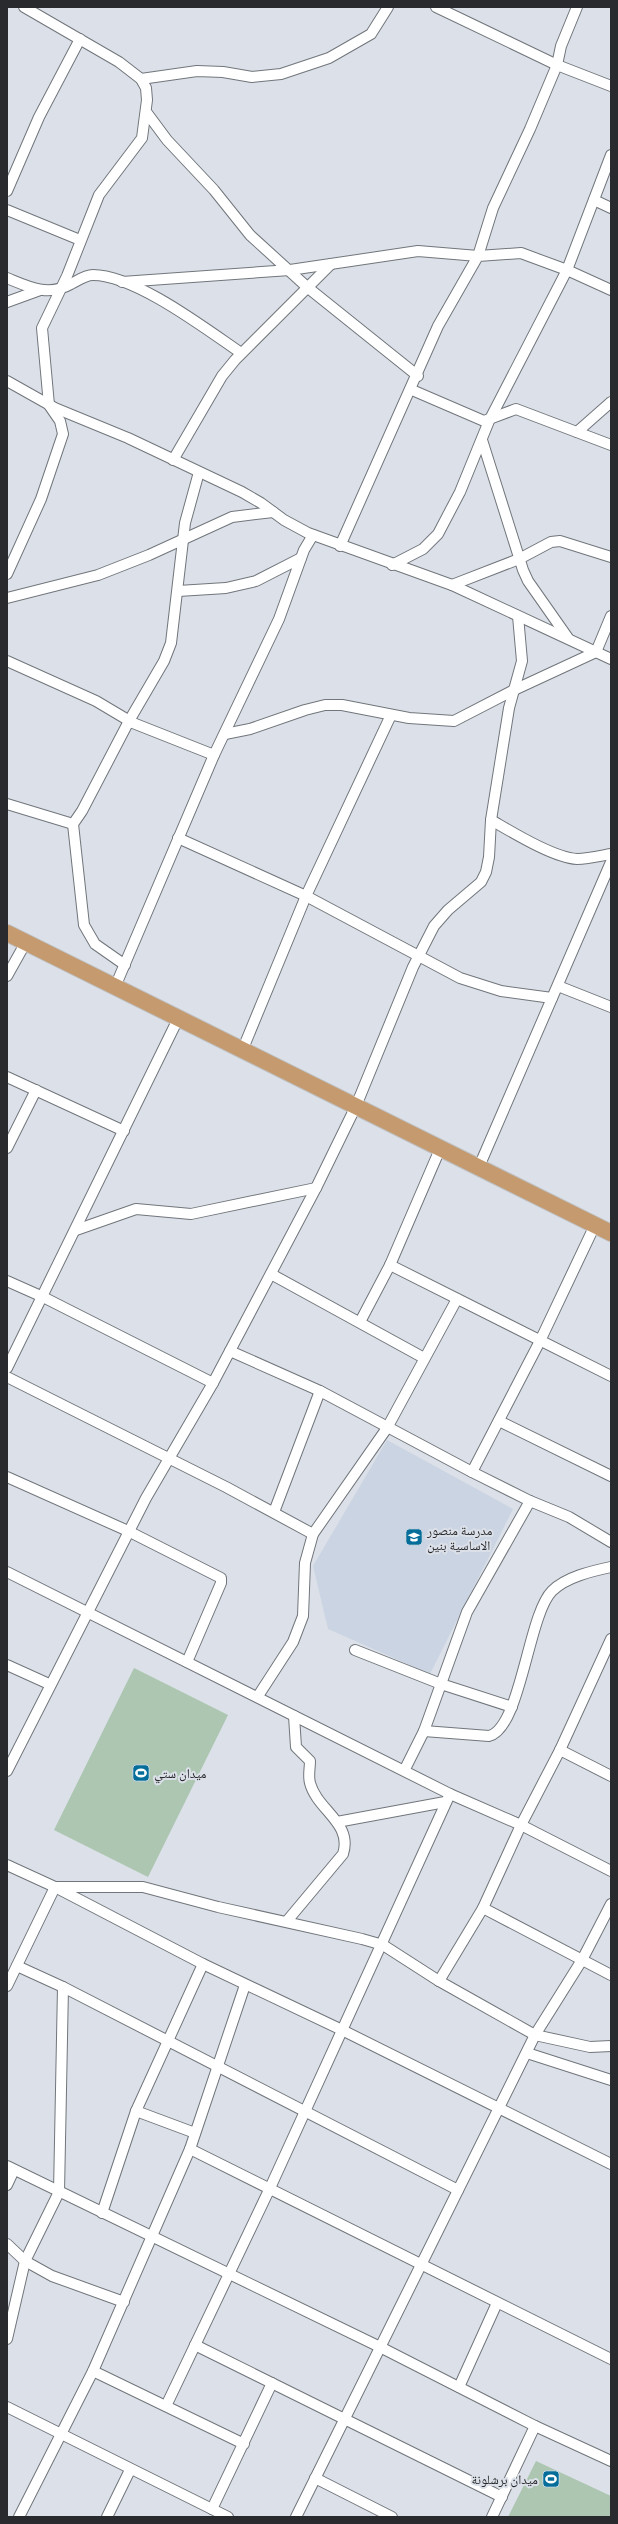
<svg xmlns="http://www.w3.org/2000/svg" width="618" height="2524" font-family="'Exo 2','Noto Naskh Arabic',sans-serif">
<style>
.built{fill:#cbd4e2}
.green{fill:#acc6b2}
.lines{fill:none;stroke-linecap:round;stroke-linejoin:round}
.minor-casing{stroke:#71767c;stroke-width:12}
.trunk-casing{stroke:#bebfc0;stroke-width:18}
.minor{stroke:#fff;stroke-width:10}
.trunk{stroke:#c49a6e;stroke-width:16}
.labels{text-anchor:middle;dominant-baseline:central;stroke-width:4;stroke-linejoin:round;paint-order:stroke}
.poi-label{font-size:13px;fill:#282a2d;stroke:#dce0e8;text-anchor:start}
</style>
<rect width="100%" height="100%" fill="#dce0e8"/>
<path class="built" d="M387 1440 513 1509 430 1674 328 1629 313 1566Z"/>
<g class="green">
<path d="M134 1668 228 1715 148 1877 54 1830Z"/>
<path d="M536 2461 611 2496V2517H508Z"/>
</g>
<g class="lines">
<defs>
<g id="minor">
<path d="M436 7 557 65 611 86"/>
<path d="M141 79 197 71 223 72 252 77 281 74 329 58 371 34 388 7"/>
<path d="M147 113 167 140 214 190 250 235 307 287 418 376"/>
<path d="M7 191 39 117 80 39"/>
<path d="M594 200 611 208"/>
<path d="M7 210 80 240"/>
<path d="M7 278C29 287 48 297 71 284 77 281 85 275 93 275 135 275 206 329 241 353"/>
<path d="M122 282 290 270 418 251 478 256 493 208 530 129 557 65 561 46 577 7"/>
<path d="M7 302 40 290"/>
<path d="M7 381 55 408 128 438 242 492 261 503 284 520 308 533 452 585 611 659"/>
<path d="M412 390 484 421 516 409 611 445"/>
<path d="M577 432 611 402"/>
<path d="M482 440 523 570 528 581 568 638"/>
<path d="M173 460 222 376 235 360 331 264"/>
<path d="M340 546 438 326 478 256 521 253 567 270 611 290"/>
<path d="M392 565 423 549 438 534 460 492 489 421 567 270 611 155"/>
<path d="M7 574 41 499 63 434 60 421 49 405 42 328 67 276 99 195 142 138 147 100 146 88 141 79 119 62 24 7"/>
<path d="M452 585 519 559 551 542 560 541 611 557"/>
<path d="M178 591 226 588 256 581 301 558"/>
<path d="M7 598 98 575 149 555 232 517 273 512"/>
<path d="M7 661 96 701 133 723 214 755"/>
<path d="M225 734 250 729 305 710 325 705H342L409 718 454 721 514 690 596 652 611 616"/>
<path d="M7 804 73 824"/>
<path d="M491 820C512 832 554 858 577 859 588 859 600 856 611 854"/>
<path d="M178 838 306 896 460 978 501 991 552 998"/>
<path d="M125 965 95 944 84 925 73 824 82 811 129 721 164 661 171 643 185 523 199 472"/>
<path d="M7 976 26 942"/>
<path d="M558 986 611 1007"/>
<path d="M115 987 214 755 279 619 304 550 313 535"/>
<path d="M242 1051 306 896 391 715"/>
<path d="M7 1077 124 1131"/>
<path d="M7 1148 36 1090"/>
<path d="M478 1169 611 862"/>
<path d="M76 1230 136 1209 191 1214 316 1188"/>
<path d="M390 1265 611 1376"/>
<path d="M271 1274 424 1358"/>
<path d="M7 1281 43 1297 213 1383"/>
<path d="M360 1322 390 1265 440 1149"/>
<path d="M230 1351 320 1391 472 1472 530 1501 569 1517 611 1542"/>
<path d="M7 1368 178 1019"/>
<path d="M7 1377 226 1487 313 1534"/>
<path d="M499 1421 611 1476"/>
<path d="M472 1472 540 1341 595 1225"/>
<path d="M7 1477 128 1531 221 1578V1583L187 1662"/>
<path d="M274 1512 320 1391"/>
<path d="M7 1572 450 1794 521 1825 611 1871"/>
<path d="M355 1650 441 1684 512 1707"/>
<path d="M7 1665 49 1684"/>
<path d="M258 1696 293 1642 303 1616 305 1563 313 1534 387 1428 457 1299"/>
<path d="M424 1731 489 1736C521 1728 528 1615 552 1591 566 1577 592 1571 611 1567"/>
<path d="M560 1750 611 1776"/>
<path d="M405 1769 424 1731 467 1612 530 1501"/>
<path d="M7 1771 146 1498 213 1383 316 1188 356 1106 413 967 434 926 448 910 481 882 486 872 489 857 491 820 509 708 522 661 518 616"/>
<path d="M337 1822 445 1802"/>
<path d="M7 1865 55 1887 203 1964 342 2030 611 2164"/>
<path d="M483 1908 611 1975"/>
<path d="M287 1921 343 1854C353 1823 317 1810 310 1783 308 1776 310 1768 310 1761L296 1747 294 1716"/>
<path d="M17 1966 63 1987 458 2190"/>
<path d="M439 1981 483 1908 521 1825 560 1750 611 1639"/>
<path d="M7 1986 55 1887H143L218 1907 362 1939 383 1945 439 1981 535 2035 590 2047 611 2046"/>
<path d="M527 2053 611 2080"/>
<path d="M136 2111 195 2133"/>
<path d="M190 2149 611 2359"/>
<path d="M7 2166 380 2347 535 2426 611 2461"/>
<path d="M7 2185 14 2170"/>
<path d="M102 2213 136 2111 203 1964"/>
<path d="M7 2244 25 2261 52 2276 124 2302"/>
<path d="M7 2339 25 2261 59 2192 63 1987"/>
<path d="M195 2345 502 2497"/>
<path d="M93 2371 244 2444"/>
<path d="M459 2387 497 2303"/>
<path d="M166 2406 270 2188 450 1794"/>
<path d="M7 2407 228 2517"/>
<path d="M315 2478 392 2517"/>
<path d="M212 2509 272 2383"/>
<path d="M19 2517 93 2371 190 2149 245 1985"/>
<path d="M107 2517 130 2470"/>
<path d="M296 2517 535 2035 582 1960 611 1904"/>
<path d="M492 2517 535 2426"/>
</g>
<path id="trunk" d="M7 933 611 1233"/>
</defs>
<use href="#minor" class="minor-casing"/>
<use href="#trunk" class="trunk-casing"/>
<use href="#minor" class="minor"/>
<use href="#trunk" class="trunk"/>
</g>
<defs>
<symbol id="school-square" viewBox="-11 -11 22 22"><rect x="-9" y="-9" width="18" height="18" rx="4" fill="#046d9a" stroke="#dce0e8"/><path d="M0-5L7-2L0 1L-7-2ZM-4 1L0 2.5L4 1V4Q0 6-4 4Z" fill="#fff"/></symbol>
<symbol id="stadium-square" viewBox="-11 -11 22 22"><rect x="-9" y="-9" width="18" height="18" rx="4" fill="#046d9a" stroke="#dce0e8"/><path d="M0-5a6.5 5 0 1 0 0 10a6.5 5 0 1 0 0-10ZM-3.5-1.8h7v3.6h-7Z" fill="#fff"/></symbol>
</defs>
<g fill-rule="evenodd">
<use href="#school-square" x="404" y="1527" width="20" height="20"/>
<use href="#stadium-square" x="131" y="1763" width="20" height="20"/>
<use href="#stadium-square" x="541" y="2469" width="20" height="20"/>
</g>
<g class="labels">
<g class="poi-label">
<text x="427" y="1530">مدرسة منصور<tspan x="427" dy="15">الاساسية بنين</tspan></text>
<text x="154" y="1773">ميدان ستي</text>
<text x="538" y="2479" text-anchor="end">ميدان برشلونة</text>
</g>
</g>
<rect width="618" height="2524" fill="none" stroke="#282a2d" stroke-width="16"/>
</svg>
